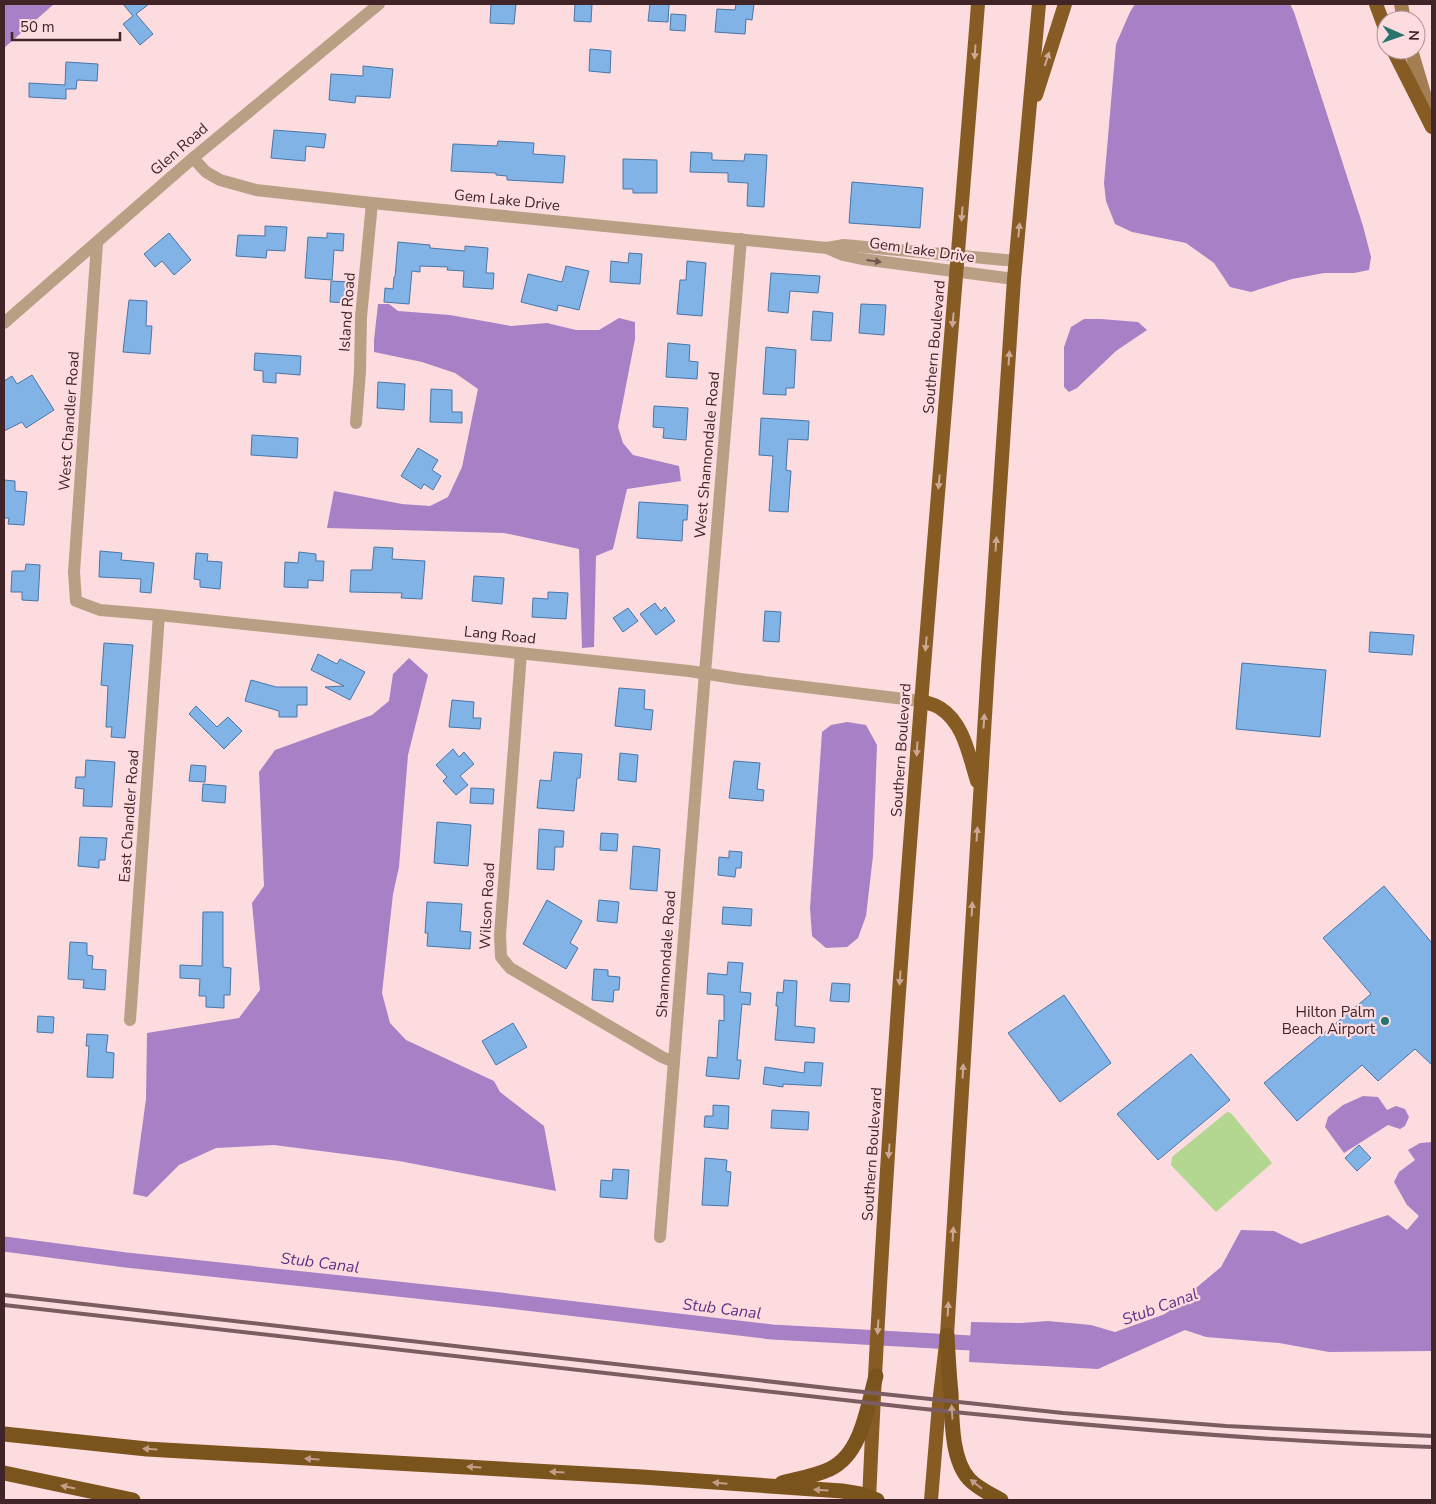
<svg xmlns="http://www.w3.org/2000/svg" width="1436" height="1504" font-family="'Nunito Sans',sans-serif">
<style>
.green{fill:#b3d691}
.water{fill:#a880c5}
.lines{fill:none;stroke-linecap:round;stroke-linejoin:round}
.canal{stroke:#a880c5;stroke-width:15}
.building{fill:#82b3e6;stroke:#4876a6}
.minor{stroke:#b9a084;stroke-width:12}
.secondary{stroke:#a37e53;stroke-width:14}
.trunk{stroke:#865c24;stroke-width:14}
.motorway{stroke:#7b531c;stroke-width:15}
.rail{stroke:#7b5d61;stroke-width:4}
.oneway{fill:#cda995}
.oneway2{fill:#71564d}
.oneway3{fill:#c29e88}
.poi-dot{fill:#29736f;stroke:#fddce0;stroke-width:2}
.labels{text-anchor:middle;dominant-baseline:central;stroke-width:4.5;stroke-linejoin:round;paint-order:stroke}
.street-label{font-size:15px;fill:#412428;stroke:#fddce0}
.poi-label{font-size:15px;fill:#412428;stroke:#fddce0;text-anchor:end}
.water-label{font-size:16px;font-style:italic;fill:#643084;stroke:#fddce0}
</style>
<rect width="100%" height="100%" fill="#fddce0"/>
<path class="green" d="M1227 1112 1231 1113 1272 1163 1216 1212 1171 1165 1172 1157Z"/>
<g class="water">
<path d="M4 4H54L4 48Z"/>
<path d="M1135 4H1290L1294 12 1363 226 1371 257 1369 270 1354 273H1324L1292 279 1251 292 1230 287 1214 263 1186 243 1132 232 1115 224 1106 201 1104 183 1116 44 1130 12Z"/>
<path d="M378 304H389L398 311 450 315 511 326 547 323 576 330H599L619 318 635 322V339L618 427 623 443 633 455 679 466 681 481 627 489 613 549 596 556 594 647 582 648 579 549 504 533 327 528 334 491 402 504 430 506 448 497 462 467 478 389 455 373 422 362 374 352V340Z"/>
<path d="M1084 319H1101L1138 322 1147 330 1116 351 1077 388 1069 392 1064 387V347L1071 327Z"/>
<path d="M409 658 428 675 408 755 399 867 393 894 382 993 390 1023 406 1040 494 1081 500 1092 544 1126 556 1191 399 1161 274 1145 216 1148 179 1165 147 1197 133 1194 146 1099 147 1033 239 1018 260 990 252 903 264 886 259 772 275 750 372 715 389 701 393 674Z"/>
<path d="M847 722 866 725 877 745 873 856 866 916 858 938 847 947 826 948 812 936 810 908 822 732 831 725Z"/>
<path d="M1363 1096 1378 1097 1387 1110 1396 1106 1405 1109 1409 1117 1405 1126 1400 1129 1388 1125 1344 1153 1325 1127 1328 1117 1343 1105Z"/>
<path d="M1432 1142V1351L1329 1352 1279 1343 1206 1337 1185 1330 1098 1369 969 1362 971 1322 1021 1323 1048 1321 1091 1325 1115 1332 1165 1314 1221 1267 1241 1230 1274 1231 1301 1244 1388 1215 1407 1230 1419 1216 1407 1205 1394 1182 1399 1172 1415 1160 1408 1150 1420 1143Z"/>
</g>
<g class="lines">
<path class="canal" d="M4 1244 126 1260 500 1300 772 1332 989 1344"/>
</g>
<g class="building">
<path d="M123 4H149L136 14 153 34 140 45 123 24 133 16Z"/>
<path d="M491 4H516L514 24 490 23Z"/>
<path d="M575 4H592L591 22 574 21Z"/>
<path d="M650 4H669L668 22 648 21Z"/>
<path d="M736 4H754L752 20 746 19 745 34 715 32 717 9 735 10Z"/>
<path d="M671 14 686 15 685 31 670 30Z"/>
<path d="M590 49 611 51 610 73 589 71Z"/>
<path d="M66 62 98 64 97 81 77 80 76 89H66V99L29 97V83L65 85Z"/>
<path d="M363 66 393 69 390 98 356 96 355 103 329 100 331 74 363 76Z"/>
<path d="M274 130 326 134 324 148 306 146 305 161 271 158Z"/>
<path d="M498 141 534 143 533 154 565 156 563 183 507 180V176L496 175V173L451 171 453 144 497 146Z"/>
<path d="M691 152 712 153V160L744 161 745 154 767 155 764 207 747 206 748 183 728 182V173L690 172Z"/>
<path d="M623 159 657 160V193H633V189H623Z"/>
<path d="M852 182 923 188 920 228 849 223Z"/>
<path d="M265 226 287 227 285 251 267 250 266 258 236 256 238 235 265 236Z"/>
<path d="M169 233 191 260 174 275 162 261 155 267 144 254Z"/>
<path d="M327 233 344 234 343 251 334 250 332 280 305 278 308 237 327 238Z"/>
<path d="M398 242 430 245V248L465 251V246L488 248 486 273H494L493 289 463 287 464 271 447 270 448 267 420 266V272L412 271 409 304 384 302 385 288 393 289 394 277H395Z"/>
<path d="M629 253 642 254 640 284 610 282 611 261 628 263Z"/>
<path d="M687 261 706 263 702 316 677 314 680 280H686Z"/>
<path d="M566 266 589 271 579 310 558 305 557 311 521 302 528 274 562 282Z"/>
<path d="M771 273 820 276 818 293 790 291 788 313 768 311Z"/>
<path d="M331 281 349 282 347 303 330 302Z"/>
<path d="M129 300 147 301 146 326H152L150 354 123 352Z"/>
<path d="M861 304 886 305 884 335 859 333Z"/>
<path d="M813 311 833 313 831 341 811 340Z"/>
<path d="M668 343 690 345 689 361 698 362 697 379 666 377Z"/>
<path d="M766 347 796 350 794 388H786V395L763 394Z"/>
<path d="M255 353 301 356 300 375 276 373V383L263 382V371L254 370Z"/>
<path d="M32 375 54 410 26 428 22 422 4 431V381L12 376 17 384Z"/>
<path d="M378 382 405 384 404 410 377 408Z"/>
<path d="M431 389 452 390V412H462V423L430 422Z"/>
<path d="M654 406 688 408 686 440 663 438 664 428 653 427Z"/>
<path d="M761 418 809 421 808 440 788 439 786 470 791 471 788 512 769 511 773 456 759 455Z"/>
<path d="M252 435 298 438 297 458 251 455Z"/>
<path d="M418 448 438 460 432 470 441 476 433 490 424 484 421 489 401 476Z"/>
<path d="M4 480 15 481V491L27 492 24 525 8 524 9 518H4Z"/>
<path d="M639 502 688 505 687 520H683L682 541 637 538Z"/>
<path d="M374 547 393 548 392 559 425 561 422 599 401 598 402 593 350 592 351 570H372Z"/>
<path d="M100 551 122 553 121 560 154 563 151 593 140 592 141 579 99 577Z"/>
<path d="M299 552 316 554V561H324L323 581 308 580V588L284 587 285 562 298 563Z"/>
<path d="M196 553 208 554 207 561 222 562 220 589 200 587V580L194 579Z"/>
<path d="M26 564 40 565 38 601 22 600V592H11L12 571H25Z"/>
<path d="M474 576 504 578 502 604 472 601Z"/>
<path d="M548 592 568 593 566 619 532 617 533 598 548 599Z"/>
<path d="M655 603 661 611 665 607 675 621 656 635 640 614Z"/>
<path d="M628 608 638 621 623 632 613 618Z"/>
<path d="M765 611 781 612 779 642 763 641Z"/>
<path d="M1370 632 1414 635 1412 655 1369 652Z"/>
<path d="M104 643 133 645 125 738 111 737 112 727H106L108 686 101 685Z"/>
<path d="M318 654 337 664 340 659 365 672 350 700 325 687 344 686 311 670Z"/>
<path d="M1242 663 1326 670 1320 737 1236 729Z"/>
<path d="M251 680 276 687H307V705H297V717H279V711L245 701Z"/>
<path d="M619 688 645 690 644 709 653 710 651 730 615 726Z"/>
<path d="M452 700 474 702 473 718H481L480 729 449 727Z"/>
<path d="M196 706 217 727 228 717 242 731 224 749 189 714Z"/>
<path d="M453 749 459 757 464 752 474 764 460 776 468 785 456 795 443 781 447 777 436 765Z"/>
<path d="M554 752 582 754 580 778H577L574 811 537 808 540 780 551 781Z"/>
<path d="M620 753 638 755 636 782 618 780Z"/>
<path d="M86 760 115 762 112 807 83 806 84 789 75 788 76 777H85Z"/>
<path d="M734 761 760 763 757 789 764 790 763 801 729 798Z"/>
<path d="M191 765 206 766 205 782 189 781Z"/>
<path d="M203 784 226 786 225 803 202 801Z"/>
<path d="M471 788 494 789 493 804 470 803Z"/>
<path d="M437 822 471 825 468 866 434 863Z"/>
<path d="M539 829 564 831 563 847H555L554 870 537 869Z"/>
<path d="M601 833 618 834 617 851 600 850Z"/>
<path d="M80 837 107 838 105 860H99V868L78 866Z"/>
<path d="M633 846 660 849 657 891 630 889Z"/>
<path d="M729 851 742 852 741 868H736L735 877 718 875 719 857 729 858Z"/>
<path d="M1384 886 1432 943V1065L1415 1049 1378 1081 1362 1065 1297 1121 1264 1083 1371 994 1323 938Z"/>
<path d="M547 900 582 921 570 943 578 948 566 969 523 944Z"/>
<path d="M599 900 619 902 617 923 597 921Z"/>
<path d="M427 902 462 904 460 931 471 932 470 949 427 946 428 933H425Z"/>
<path d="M723 907 752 909 751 926 722 924Z"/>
<path d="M203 912H223V967L231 968 230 995H224V1008L206 1007V996H199L200 979 180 978V965L202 966Z"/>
<path d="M70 942 87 943V955L93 956 92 969 106 970 105 990 83 988 84 980 68 979Z"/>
<path d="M728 962 743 963 740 992 751 993 750 1005 742 1004 737 1060H741L739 1079 706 1076 708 1057 717 1058 719 1020 724 1021V995L707 994 708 973 727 975Z"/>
<path d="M594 969 608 970V976L620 977 619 990H614L613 1002 592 1000Z"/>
<path d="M784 980 797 981 795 1026 815 1028 814 1043 775 1040 778 1006H776L777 992 783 993Z"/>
<path d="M832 983 850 984 849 1002 830 1001Z"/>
<path d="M1064 995 1111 1063 1060 1102 1008 1033Z"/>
<path d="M38 1016 54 1017 53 1033 37 1032Z"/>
<path d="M513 1023 527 1047 496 1065 482 1041Z"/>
<path d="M87 1034 108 1035 106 1052 114 1053 113 1078 87 1077 89 1046H86Z"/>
<path d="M1191 1054 1230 1100 1158 1160 1117 1114Z"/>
<path d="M805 1062 823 1063 821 1086 783 1084V1087L763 1084 765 1067 804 1073Z"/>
<path d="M713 1105 729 1106 728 1129 704 1127 705 1116H713Z"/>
<path d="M772 1110 809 1112 808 1130 771 1128Z"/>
<path d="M1359 1145 1371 1158 1357 1171 1345 1158Z"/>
<path d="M705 1158 727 1160 726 1171 731 1172 728 1206 702 1205Z"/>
<path d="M613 1169 629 1170 627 1199 600 1197 601 1180 612 1181Z"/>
</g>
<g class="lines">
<g class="minor">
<path d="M193 158 206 172 220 180 256 190 372 203 827 248 844 245 1016 261"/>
<path d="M97 243 74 572 76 601 100 610 159 615 689 671 740 679 921 701"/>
<path d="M827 248 843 255 862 259 1014 279"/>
<path d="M4 323 193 158 379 4"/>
<path d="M356 423 360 371 361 317 372 203"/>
<path d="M521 653 500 935 501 957 510 968 662 1057 674 1062"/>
<path d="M130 1020 159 615"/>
<path d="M660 1237 705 673 741 239"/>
</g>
<g class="secondary">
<path d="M1401 4 1404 20"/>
<path d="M1411 50 1430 114"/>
</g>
<g class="trunk">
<path d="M1376 4 1386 31"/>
<path d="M1393 50 1432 127"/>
<path d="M1036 95 1065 4"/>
<path d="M921 701C927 703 934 704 940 708 964 723 969 756 977 781"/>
<path d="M869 1500C891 1001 939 502 978 4"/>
<path d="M931 1500 939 1404 947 1335 988 667 1014 279 1039 4"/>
</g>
<g class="motorway">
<path d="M947 1335C948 1354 949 1374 951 1393 952 1418 951 1459 969 1479 977 1488 990 1494 1001 1500"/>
<path d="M4 1434 147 1449 642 1477 842 1491 860 1494 877 1500"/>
<path d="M4 1473 133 1500"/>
<path d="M782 1483C797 1479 815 1476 830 1469 862 1454 867 1407 876 1376"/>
</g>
<g class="rail">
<path d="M4 1295 845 1390 1063 1413 1226 1426 1432 1436"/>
<path d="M4 1305 915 1408C1087 1426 1259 1441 1432 1447"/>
</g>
</g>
<defs><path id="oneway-solid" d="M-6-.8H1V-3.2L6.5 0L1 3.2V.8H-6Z" transform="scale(1.25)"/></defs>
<g class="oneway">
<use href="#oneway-solid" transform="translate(975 52) rotate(94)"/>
<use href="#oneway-solid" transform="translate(1047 59) rotate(-72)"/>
<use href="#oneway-solid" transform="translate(962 214) rotate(94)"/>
<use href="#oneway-solid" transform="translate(1019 230) rotate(-85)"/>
<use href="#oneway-solid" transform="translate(953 320) rotate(95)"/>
<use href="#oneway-solid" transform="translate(1009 358) rotate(-86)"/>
<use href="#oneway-solid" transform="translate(939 482) rotate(95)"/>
<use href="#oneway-solid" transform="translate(996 544) rotate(-86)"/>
<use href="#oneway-solid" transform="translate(926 644) rotate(95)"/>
<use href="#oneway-solid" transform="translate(984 721) rotate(-86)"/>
<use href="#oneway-solid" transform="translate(917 749) rotate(94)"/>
<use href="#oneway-solid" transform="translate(977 834) rotate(-86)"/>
<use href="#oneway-solid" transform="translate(972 909) rotate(-87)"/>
<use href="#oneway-solid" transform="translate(900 978) rotate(94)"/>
<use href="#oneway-solid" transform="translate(963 1071) rotate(-87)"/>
<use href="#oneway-solid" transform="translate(889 1151) rotate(94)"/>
<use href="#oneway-solid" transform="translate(953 1234) rotate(-87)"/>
<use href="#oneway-solid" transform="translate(948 1309) rotate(-87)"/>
<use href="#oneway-solid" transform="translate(878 1327) rotate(93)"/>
</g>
<use class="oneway2" href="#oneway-solid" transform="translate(874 261) rotate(8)"/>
<g class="oneway3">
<use href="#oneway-solid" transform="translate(952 1412) rotate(-94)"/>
<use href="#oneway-solid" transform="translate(150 1449) rotate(-176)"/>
<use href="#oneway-solid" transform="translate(312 1459) rotate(-177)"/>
<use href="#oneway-solid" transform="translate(474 1467) rotate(-177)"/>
<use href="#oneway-solid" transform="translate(557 1472) rotate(-177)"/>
<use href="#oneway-solid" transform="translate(720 1483) rotate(-175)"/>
<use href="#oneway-solid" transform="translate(976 1484) rotate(-142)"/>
<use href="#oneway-solid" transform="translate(68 1487) rotate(-168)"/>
<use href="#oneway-solid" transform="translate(821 1490) rotate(-177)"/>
</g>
<circle class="poi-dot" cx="1385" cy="1021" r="5"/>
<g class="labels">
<g class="street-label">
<text transform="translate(179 149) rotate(-41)">Glen Road</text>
<text transform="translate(507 200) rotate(6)">Gem Lake Drive</text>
<text transform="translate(922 250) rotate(8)">Gem Lake Drive</text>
<text transform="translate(347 312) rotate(-86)">Island Road</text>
<text transform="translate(934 347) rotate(-85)">Southern Boulevard</text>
<text transform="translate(69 421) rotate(-86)">West Chandler Road</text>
<text transform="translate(707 455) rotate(-85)">West Shannondale Road</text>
<text transform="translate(500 635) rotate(6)">Lang Road</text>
<text transform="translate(901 750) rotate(-86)">Southern Boulevard</text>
<text transform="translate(129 816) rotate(-86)">East Chandler Road</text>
<text transform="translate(487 906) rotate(-87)">Wilson Road</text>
<text transform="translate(666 954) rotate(-86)">Shannondale Road</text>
<text transform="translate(872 1154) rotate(-86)">Southern Boulevard</text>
</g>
<g class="poi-label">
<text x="1375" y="1012">Hilton Palm<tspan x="1375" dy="17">Beach Airport</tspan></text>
</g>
<g class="water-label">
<text transform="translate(320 1263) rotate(7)">Stub Canal</text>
<text transform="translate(1160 1307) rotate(-20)">Stub Canal</text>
<text transform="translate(722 1309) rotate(7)">Stub Canal</text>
</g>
</g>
<rect width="1436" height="1504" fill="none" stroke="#412428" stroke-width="10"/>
<g transform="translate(1401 35) rotate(92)"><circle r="24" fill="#fddce0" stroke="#b29296"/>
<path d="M0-4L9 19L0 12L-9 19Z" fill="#29736f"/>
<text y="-8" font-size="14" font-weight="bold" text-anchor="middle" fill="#412428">N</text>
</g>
<path d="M12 32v8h108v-8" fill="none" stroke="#412428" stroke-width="2.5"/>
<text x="20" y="32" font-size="15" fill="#412428" stroke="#fddce0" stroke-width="4" paint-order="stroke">50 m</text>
</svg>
